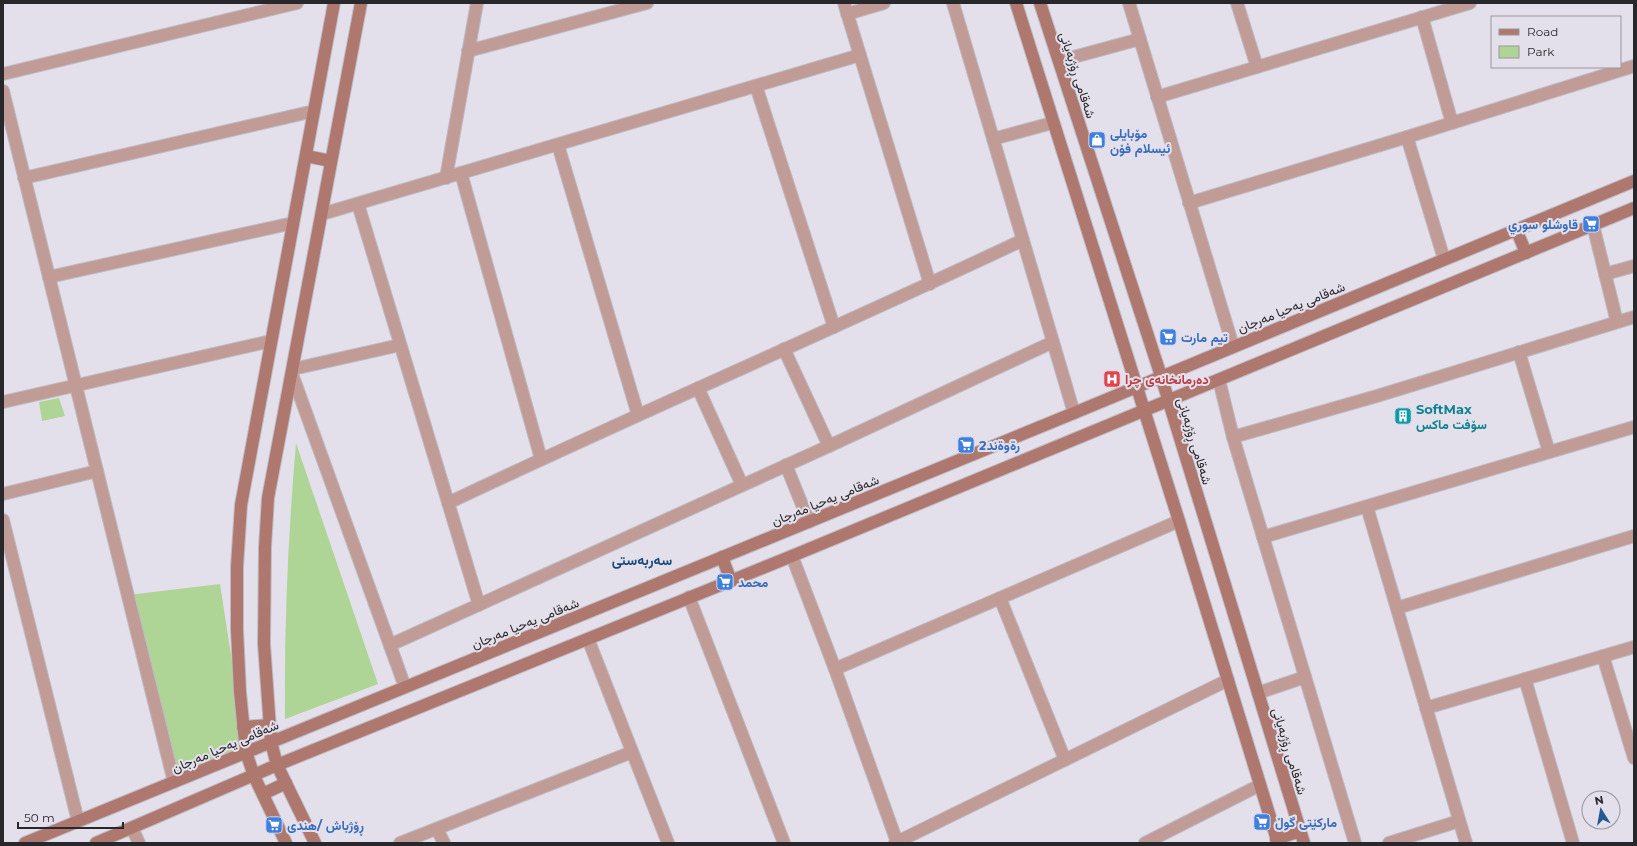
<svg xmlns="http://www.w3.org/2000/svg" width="1637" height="846" font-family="Montserrat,Vazirmatn,sans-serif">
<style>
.green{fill:#aed496}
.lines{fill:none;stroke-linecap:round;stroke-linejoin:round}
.street-casing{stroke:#bebbc5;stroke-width:14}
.secondary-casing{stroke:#bebbc5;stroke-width:14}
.street{stroke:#c19b95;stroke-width:12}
.secondary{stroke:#ae786f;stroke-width:12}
.labels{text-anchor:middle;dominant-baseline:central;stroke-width:4;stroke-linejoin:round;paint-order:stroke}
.street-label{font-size:13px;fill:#28272b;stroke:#e4e0eb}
.shop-label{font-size:13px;font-weight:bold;fill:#366cbe;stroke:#e4e0eb;text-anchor:start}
.health-label{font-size:13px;font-weight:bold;fill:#be3a42;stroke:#e4e0eb;text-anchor:start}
.culture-label{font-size:13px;font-weight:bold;fill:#0d838f;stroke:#e4e0eb;text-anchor:start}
.neighbourhood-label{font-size:14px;font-weight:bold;fill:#1a497c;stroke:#e4e0eb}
</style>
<rect width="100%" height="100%" fill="#e4e0eb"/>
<g class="green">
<path d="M59 398 65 416 42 421 39 402Z"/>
<path d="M296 443 378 684 285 719C284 627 288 535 296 443Z"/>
<path d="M220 584 246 752 174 782 128 595Z"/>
</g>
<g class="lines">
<defs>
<g id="street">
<path d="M844 3 930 284"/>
<path d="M953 3 1074 413"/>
<path d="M1129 3 1233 346"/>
<path d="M1237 3 1257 67"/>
<path d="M847 14 884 3"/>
<path d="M1422 17 1452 123"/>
<path d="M468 51 647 3"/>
<path d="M1059 61 1140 39"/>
<path d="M3 74 297 3"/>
<path d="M756 86 834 327"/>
<path d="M3 91 174 782"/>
<path d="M1157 97 1470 3"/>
<path d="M1407 137 1444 259"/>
<path d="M993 139 1052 123"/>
<path d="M558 145 638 415"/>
<path d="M461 173 541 459"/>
<path d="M24 178 314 111"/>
<path d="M446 178 477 3"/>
<path d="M1189 203 1407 137 1634 66"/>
<path d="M358 204 479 605"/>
<path d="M322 214 860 55"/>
<path d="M1593 225 1617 322"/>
<path d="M1605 274 1634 266"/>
<path d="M49 277 293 223"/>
<path d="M784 349 829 446"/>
<path d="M1519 352 1549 452"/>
<path d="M293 369 400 345"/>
<path d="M292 374 405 687"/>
<path d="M1219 380 1233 437 1355 843"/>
<path d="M698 388 742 485"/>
<path d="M3 402 271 341"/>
<path d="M1233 437 1377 396 1634 317"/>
<path d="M786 465 809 522"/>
<path d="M3 494 97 471"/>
<path d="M448 503C638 413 832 330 1023 240"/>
<path d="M1367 507 1466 843"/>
<path d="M3 520 78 821"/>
<path d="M1263 537 1634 427"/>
<path d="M792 556 835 669 897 842"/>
<path d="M689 597 784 843"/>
<path d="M1000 598 1065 760"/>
<path d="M1397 608 1634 536"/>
<path d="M588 639 668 843"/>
<path d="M390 645 829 446 1053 342"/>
<path d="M1603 656 1634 758"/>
<path d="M835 669 1179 521"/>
<path d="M1525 679 1573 843"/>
<path d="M1258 693 1305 677"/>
<path d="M1426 708 1634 647"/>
<path d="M132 828 139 843"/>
<path d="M437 829 444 843"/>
<path d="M400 843 632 752"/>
<path d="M895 843 1228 680"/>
<path d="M1145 843 1260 785"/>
<path d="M1389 843 1459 821"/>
</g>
<g id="secondary">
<path d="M1016 3 1179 521 1278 843"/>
<path d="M1040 3 1161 376 1304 843"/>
<path d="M306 156 331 161"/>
<path d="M1516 229 1526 253"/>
<path d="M722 557 731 581"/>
<path d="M243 727 269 725"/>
<path d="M263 794 286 783"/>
<path d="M1276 839 1300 831"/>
<path d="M25 843 1074 413 1634 181"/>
<path d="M96 843 277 765 792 556 1634 208"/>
<path d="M286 843 254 776 246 752 240 692 237 630V567L241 505 334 3"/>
<path d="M315 843 277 765 271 742 264 644 265 547 268 498 361 3"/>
</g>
</defs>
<use href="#street" class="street-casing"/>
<use href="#secondary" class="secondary-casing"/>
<use href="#street" class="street"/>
<use href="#secondary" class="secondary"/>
</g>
<defs>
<symbol id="shop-square" viewBox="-11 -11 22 22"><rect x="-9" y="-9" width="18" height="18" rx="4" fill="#3f7fe0" stroke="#e4e0eb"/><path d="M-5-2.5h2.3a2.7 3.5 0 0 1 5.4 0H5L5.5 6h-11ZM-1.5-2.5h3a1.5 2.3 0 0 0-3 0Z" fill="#fff"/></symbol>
<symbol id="supermarket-square" viewBox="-11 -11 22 22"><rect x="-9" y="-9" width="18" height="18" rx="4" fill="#3f7fe0" stroke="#e4e0eb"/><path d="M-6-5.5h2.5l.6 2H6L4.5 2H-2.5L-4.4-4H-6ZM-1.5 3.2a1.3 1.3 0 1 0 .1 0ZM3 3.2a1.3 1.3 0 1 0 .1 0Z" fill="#fff"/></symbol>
<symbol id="hospital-square" viewBox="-11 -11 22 22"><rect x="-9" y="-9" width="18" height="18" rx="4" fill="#e0444e" stroke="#e4e0eb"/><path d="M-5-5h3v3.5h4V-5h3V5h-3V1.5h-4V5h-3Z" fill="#fff"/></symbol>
<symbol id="building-square" viewBox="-11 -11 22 22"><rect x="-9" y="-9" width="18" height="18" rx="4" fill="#0f9aa8" stroke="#e4e0eb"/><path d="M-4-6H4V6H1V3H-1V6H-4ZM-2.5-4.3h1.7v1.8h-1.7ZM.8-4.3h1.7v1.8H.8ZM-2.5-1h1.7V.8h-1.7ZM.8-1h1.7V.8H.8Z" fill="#fff"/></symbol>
</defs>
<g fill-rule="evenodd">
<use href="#shop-square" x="1087" y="130" width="20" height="20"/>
<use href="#supermarket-square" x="1581" y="214" width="20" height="20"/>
<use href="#supermarket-square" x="1158" y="327" width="20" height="20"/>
<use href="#hospital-square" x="1102" y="369" width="20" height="20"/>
<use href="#building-square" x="1393" y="406" width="20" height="20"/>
<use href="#supermarket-square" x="956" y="435" width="20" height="20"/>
<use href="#supermarket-square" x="715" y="572" width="20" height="20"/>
<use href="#supermarket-square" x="1252" y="812" width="20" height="20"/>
<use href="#supermarket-square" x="264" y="815" width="20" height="20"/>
</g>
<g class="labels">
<g class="street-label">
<text transform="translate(1078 75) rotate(72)">شەقامی ڕۆژبەیانی</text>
<text transform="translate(1291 307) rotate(-22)">شەقامی یەحیا مەرجان</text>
<text transform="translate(1195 441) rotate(73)">شەقامی ڕۆژبەیانی</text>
<text transform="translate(825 500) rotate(-22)">شەقامی یەحیا مەرجان</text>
<text transform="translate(525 623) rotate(-22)">شەقامی یەحیا مەرجان</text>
<text transform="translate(225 746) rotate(-23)">شەقامی یەحیا مەرجان</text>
<text transform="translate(1290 751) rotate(73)">شەقامی ڕۆژبەیانی</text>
</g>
<g class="shop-label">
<text x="1110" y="133">مۆبایلی<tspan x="1110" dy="15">ئیسلام فۆن</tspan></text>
<text x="1578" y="224" text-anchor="end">قاوشلو سوري</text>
<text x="1181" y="337">تیم مارت</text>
<text x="979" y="445">رةوةند2</text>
<text x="738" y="582">محمد</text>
<text x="1275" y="822">مارکێتی گوڵ</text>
<text x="287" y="825">ڕۆژباش /ھندی</text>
</g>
<g class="health-label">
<text x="1125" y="379">دەرمانخانەی چرا</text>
</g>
<g class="culture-label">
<text x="1416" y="409">SoftMax<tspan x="1416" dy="15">سۆفت ماکس</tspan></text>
</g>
<g class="neighbourhood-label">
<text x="642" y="560">سه‌ربه‌ستی</text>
</g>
</g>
<rect width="1637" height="846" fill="none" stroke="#28272b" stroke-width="8"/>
<rect x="1491" y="16" width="130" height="52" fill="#e4e0eb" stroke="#99969e"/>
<rect x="1499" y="29" width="20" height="6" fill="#ae786f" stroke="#99969e"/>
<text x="1527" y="36" font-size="12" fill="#28272b">Road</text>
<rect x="1499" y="46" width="20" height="12" fill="#aed496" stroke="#99969e"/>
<text x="1527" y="56" font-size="12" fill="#28272b">Park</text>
<g transform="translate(1601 810) rotate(349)"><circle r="19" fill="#e4e0eb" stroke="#99969e"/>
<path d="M0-3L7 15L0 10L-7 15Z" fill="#265992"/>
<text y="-6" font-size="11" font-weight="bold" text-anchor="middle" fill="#28272b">N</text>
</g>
<path d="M18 822v6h105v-6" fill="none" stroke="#28272b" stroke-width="2"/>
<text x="24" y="822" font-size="12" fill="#28272b" stroke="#e4e0eb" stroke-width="3" paint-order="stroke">50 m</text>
</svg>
